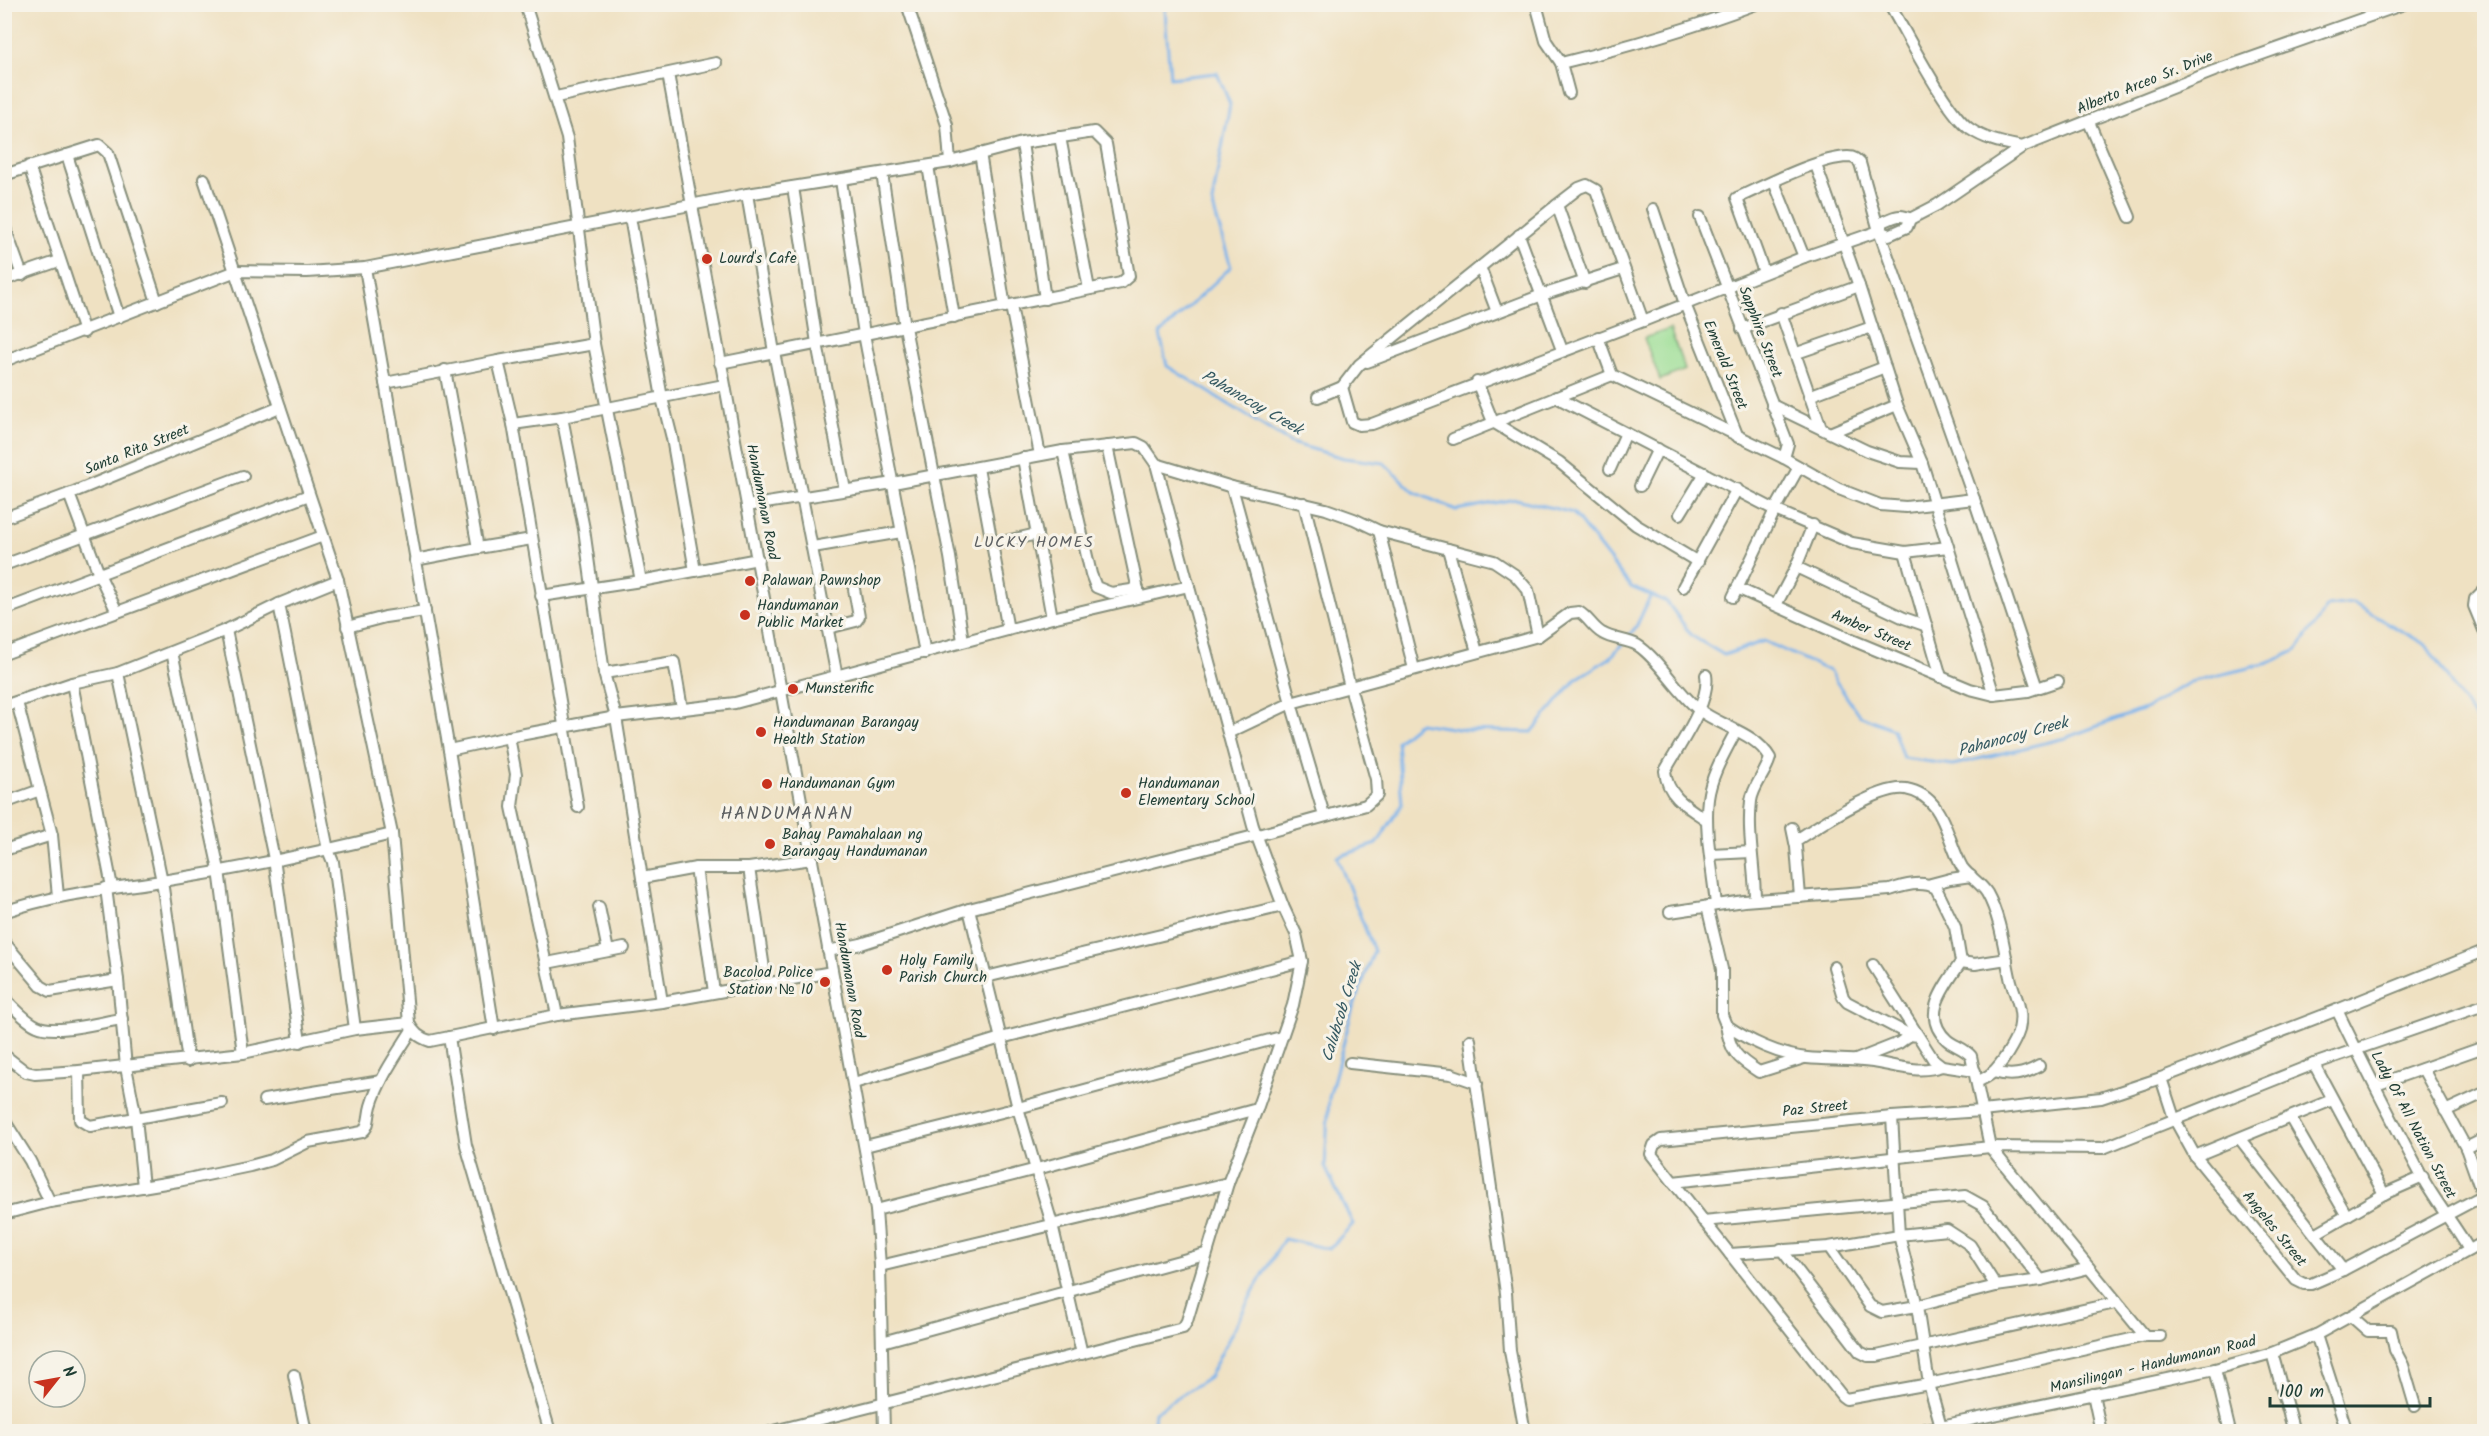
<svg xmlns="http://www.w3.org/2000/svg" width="2489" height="1436" font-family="Kalam,sans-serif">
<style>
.green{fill:#9bde95;stroke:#5d8e64;stroke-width:1.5}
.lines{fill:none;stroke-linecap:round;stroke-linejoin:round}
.stream{stroke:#7cb3eb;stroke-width:3}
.minor-casing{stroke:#878f7b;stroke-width:14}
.minor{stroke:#fff;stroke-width:10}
.poi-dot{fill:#c8321e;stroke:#f7f3e8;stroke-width:2}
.labels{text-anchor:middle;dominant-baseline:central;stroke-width:6;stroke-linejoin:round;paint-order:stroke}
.street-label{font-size:15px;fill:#1f3d34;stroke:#f7f3e8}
.poi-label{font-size:15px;fill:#1f3d34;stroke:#f7f3e8;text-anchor:start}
.water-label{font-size:16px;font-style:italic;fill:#365a62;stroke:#f7f3e8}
.neighbourhood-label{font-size:16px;letter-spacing:1.5px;fill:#5d6062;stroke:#f7f3e8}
.quarter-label{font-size:18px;letter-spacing:1.5px;fill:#5d6062;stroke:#f7f3e8}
</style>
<rect width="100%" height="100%" fill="#f7f3e8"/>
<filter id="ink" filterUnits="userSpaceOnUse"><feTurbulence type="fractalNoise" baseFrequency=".0167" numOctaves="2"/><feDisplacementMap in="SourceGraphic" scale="12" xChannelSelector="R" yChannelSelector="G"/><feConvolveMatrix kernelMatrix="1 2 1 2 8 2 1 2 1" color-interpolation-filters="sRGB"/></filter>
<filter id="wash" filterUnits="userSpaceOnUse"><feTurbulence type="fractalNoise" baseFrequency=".008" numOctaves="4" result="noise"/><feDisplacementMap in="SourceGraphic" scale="24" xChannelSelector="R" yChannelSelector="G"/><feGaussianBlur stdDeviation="1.35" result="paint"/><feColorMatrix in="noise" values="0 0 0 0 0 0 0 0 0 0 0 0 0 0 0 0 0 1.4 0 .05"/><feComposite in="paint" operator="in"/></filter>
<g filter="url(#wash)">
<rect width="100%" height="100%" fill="#efe1c2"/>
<path class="green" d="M1670 329 1685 370 1660 380 1644 338Z"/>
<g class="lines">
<g class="stream">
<path d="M1170 4 1165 10 1170 78 1217 73 1230 104 1212 203 1231 267 1160 334 1167 366 1291 443 1344 458 1384 463 1414 492 1456 510 1516 499 1573 513 1631 587 1667 602 1692 636 1724 655 1764 641 1829 671 1859 715 1893 729 1903 758 1953 765 2065 738 2147 708 2190 682 2269 663 2297 650 2328 606 2353 603 2426 645 2470 712 2484 729"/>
<path d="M1627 638 1636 627 1651 595"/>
<path d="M1153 1432 1155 1412 1209 1377 1255 1288 1284 1239 1329 1249 1353 1224 1325 1167 1329 1098 1352 1011 1374 951 1337 857 1377 844 1402 804 1397 741 1419 723 1465 730 1532 732 1576 679 1610 658 1623 643"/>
</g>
</g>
</g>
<g filter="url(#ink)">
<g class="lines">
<defs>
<g id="minor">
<path d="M525 4 567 138 594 344 641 581"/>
<path d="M907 4 947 125 950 162"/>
<path d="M1536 4 1546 41 1561 63"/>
<path d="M1889 4C1906 32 1946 113 1970 129 1986 140 2003 143 2022 147"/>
<path d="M668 74 876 1210 880 1266 884 1432"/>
<path d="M1569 93 1561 63C1627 47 1692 28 1756 4"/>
<path d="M556 97 716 63"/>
<path d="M2089 122 2130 217"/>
<path d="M1060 137 1089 289"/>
<path d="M1022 143 1045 299"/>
<path d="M980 153 1005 307"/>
<path d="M67 155 119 317"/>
<path d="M1816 165 1859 286 1897 405 1922 463 1994 695"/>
<path d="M29 166 84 332"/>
<path d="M928 166 954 317"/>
<path d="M882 173 905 327 950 557 963 641"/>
<path d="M4 175 99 145 108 153 157 302"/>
<path d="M204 179 338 580 392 834 409 1023C413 1033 420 1038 430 1041L557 1015 662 1002 832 972"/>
<path d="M841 180 864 334 925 653"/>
<path d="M1774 182 1804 257"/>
<path d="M793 187 817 343 845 490"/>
<path d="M747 194 774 352 837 677"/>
<path d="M1557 205 1585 283"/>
<path d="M1653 209 1685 304 1738 437"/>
<path d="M630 217 662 398 672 438 695 571"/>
<path d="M1700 217 1788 444 1784 458"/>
<path d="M1910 219 1937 205 2022 147 2214 71 2404 4"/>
<path d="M4 225 22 275"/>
<path d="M1879 231 1883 222C1894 217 1900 213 1910 219"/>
<path d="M1519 235 1562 350"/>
<path d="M1480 267 1497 312"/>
<path d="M365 268 449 750 494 1029"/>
<path d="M1764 272 1737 198C1766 185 1817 158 1848 157 1854 157 1856 159 1860 163L1879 231 1974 499 2037 688"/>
<path d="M4 280 59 261"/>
<path d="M1011 306 1040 455"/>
<path d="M1781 313 1821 428"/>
<path d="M1742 329 1859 286"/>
<path d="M1598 337 1612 375"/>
<path d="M1797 353 1872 327"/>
<path d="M4 361 236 271 307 272 365 268 747 194 950 162 1022 143 1094 132 1106 144 1129 276 1121 283 720 363"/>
<path d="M498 361 594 344"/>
<path d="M1367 362 1542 295 1623 269"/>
<path d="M1477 382 1493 422 1559 462 1636 525 1698 562"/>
<path d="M385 383 498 361 513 424 578 807"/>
<path d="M1342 387 1352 422 1359 425 1372 424 1643 321 1804 257 1879 231 1889 235 1907 227 1910 219"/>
<path d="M1809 396 1885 367"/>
<path d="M1318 397 1342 387 1359 365 1557 205 1579 188 1587 185 1596 190 1643 321"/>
<path d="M1556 397 1775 510 1852 543 1905 552 1948 547"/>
<path d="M1772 405 1867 451 1900 462 1922 463"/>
<path d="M562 417 584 529 604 673 616 717 662 1002"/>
<path d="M513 424 562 417 724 385"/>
<path d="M1832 432 1897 405"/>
<path d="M1453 439 1612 375 1784 458 1839 489 1880 505 1906 507 1974 499"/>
<path d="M1107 446 1139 595"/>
<path d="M1063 451 1091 574 1096 587 1111 593 1138 589"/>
<path d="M1023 458 1052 618"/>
<path d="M1156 464 1232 487 1326 509 1354 519 1379 531 1494 561 1515 575 1528 590 1538 636 1291 703 1230 732"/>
<path d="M978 468 1008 630"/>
<path d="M1610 469 1626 433"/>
<path d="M1640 486 1658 449"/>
<path d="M1232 487 1291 703 1324 815"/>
<path d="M69 494 99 574 117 612"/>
<path d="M747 506 893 483 1063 451 1136 443 1144 447 1156 464 1253 826 1283 906 1296 934 1302 961 1293 1005 1257 1109 1228 1183 1187 1321 1183 1328 770 1432"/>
<path d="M1680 514 1705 473"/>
<path d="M4 518 69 494 280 407"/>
<path d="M1379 531 1414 669"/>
<path d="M993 544 1037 534"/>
<path d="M813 547 901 532"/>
<path d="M478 548 532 539"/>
<path d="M1448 549 1477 652"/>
<path d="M1905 552 1941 677"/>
<path d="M415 560 478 548 445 370"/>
<path d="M4 565 243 476"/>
<path d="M1796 567 1904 618 1927 626"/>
<path d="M1683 587 1737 489"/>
<path d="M1737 588 1852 640 1970 689 1994 695 2028 691 2058 681"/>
<path d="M2484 590 2475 599 2474 606 2484 630"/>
<path d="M541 596 641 581 758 559"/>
<path d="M1733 597 1775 510 1799 467"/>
<path d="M279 604 328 850 333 862 355 1029"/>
<path d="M1776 605 1796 567 1813 525"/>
<path d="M4 610 309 495"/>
<path d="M347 627 385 617 425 611"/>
<path d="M828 628 856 621 859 617 854 589"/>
<path d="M226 630 274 859 300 1042"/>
<path d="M1538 636 1570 613 1579 612C1588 617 1593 628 1602 633 1613 640 1627 639 1637 645 1657 657 1678 693 1698 709 1721 727 1755 732 1770 758 1766 773 1753 786 1751 801 1747 834 1755 867 1755 900"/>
<path d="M172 652 219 870 243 1053"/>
<path d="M4 654 323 536"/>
<path d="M118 673 162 881 188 1061"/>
<path d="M604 673 674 662 682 709"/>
<path d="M1706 675C1711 702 1678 747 1665 771 1667 796 1687 807 1707 820"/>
<path d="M72 683 112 887"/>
<path d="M17 702 40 790"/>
<path d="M4 706 72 683 118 673 226 630 279 604 338 580"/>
<path d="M449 750 509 737"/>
<path d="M4 803 40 790 52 835 58 896"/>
<path d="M1792 828 1796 847 1800 897"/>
<path d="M1795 841C1818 826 1879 785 1906 789 1945 796 1946 839 1962 867 1969 877 1980 882 1987 893 2001 918 2004 950 2010 977 2012 988 2019 1001 2020 1012 2021 1017 2020 1025 2019 1030 2015 1043 2002 1064 1992 1073 1988 1077 1982 1079 1977 1082"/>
<path d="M4 850 52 835"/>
<path d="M1711 854 1751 852"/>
<path d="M696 868 714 992"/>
<path d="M749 868 766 982"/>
<path d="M642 878 696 868H749L812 859"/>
<path d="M1931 884 1950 879 1971 876"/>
<path d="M106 888 118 980 126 1067 136 1118 143 1187"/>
<path d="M1716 905C1713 872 1704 831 1708 799 1711 775 1725 752 1736 731"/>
<path d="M1707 906 1722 969V1015L1726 1025C1749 1041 1779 1055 1807 1058 1829 1060 1851 1059 1873 1062 1896 1066 1919 1074 1942 1066"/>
<path d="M599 907 608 951"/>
<path d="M969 909 1018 1108 1052 1224 1082 1354"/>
<path d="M4 912C56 894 109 889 162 881 239 869 316 853 392 834"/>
<path d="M1670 912 1744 901 1890 890C1904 885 1922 880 1936 888L1955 927 1961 962C1946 985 1919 1015 1947 1040 1954 1046 1964 1048 1971 1056L1990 1147 2145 1336"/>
<path d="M4 942 41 986 50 991 118 980"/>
<path d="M828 951 861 944 969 909 1258 835 1366 805 1377 795 1376 779 1350 687 1304 503"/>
<path d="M1961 962 1975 964 2007 959"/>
<path d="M547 963 624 948"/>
<path d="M1873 965 1933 1059 1942 1066 1975 1071"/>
<path d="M1834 967 1843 997 1847 1002 1910 1035 1918 1036"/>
<path d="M986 977 1283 906"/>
<path d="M4 998C14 1007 25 1021 37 1026 56 1035 100 1022 122 1019"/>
<path d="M2337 1010C2364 1066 2393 1122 2422 1177 2436 1203 2455 1225 2469 1250"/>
<path d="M557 1015 512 807 516 774 509 737 616 717 735 703 1052 618 1189 586"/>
<path d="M1726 1025C1730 1052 1737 1058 1759 1072L1804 1058"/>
<path d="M449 1037 466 1145 550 1432"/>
<path d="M1470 1040 1506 1293 1510 1351 1525 1432"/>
<path d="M4 1055 26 1072 35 1074 79 1071 243 1053 355 1029 409 1023"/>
<path d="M1856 1060 1899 1043 1910 1035"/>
<path d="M1350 1063 1451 1074 1477 1083"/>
<path d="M2314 1064 2384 1194"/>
<path d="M2423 1069 2466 1148 2483 1196"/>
<path d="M79 1071 80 1120 90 1126 222 1103"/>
<path d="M1993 1072C2011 1077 2023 1075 2039 1066"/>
<path d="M2161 1078 2174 1118 2195 1156 2296 1280 2304 1284H2311L2343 1270 2484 1195"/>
<path d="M854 1083 1001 1038 1302 961"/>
<path d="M2376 1085 2484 1047"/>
<path d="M264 1100 381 1081"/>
<path d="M2445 1111 2484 1093"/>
<path d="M1892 1117 1899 1235 1917 1306 1929 1384 1941 1426"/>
<path d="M2291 1119 2347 1216"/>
<path d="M4 1120 30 1161 50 1202 4 1214"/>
<path d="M2240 1139 2343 1270"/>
<path d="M865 1146 1018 1108 1281 1037"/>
<path d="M2466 1148 2484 1139"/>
<path d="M2195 1156 2332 1100"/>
<path d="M1673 1182 1990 1147 2103 1148 2314 1064 2484 1005"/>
<path d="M50 1202 178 1181 250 1166 272 1160 308 1142 362 1132C370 1127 368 1116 371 1106 379 1079 397 1054 412 1030"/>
<path d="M876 1210 1037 1169 1257 1109"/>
<path d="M1703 1221 1965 1196 1983 1206 2041 1280"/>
<path d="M2315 1234 2384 1194 2423 1177"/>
<path d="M1829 1247 1870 1306 1882 1312 1917 1306 1996 1286 2041 1280 2089 1268"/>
<path d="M1781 1249 1860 1352 1868 1356H1877L2115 1303"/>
<path d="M1730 1254 1829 1247 1899 1235 1947 1230 1970 1245 1996 1286"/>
<path d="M880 1266 1228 1183"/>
<path d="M2351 1316 2368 1331H2391L2395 1350 2403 1365 2415 1406"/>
<path d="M2316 1335 2347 1432"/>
<path d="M2160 1336H2145L1929 1384 1846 1399 1842 1396 1651 1154 1654 1145 1661 1140 1892 1117 1982 1111 2101 1098 2161 1078 2337 1010 2484 951"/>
<path d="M882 1342 1205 1254"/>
<path d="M2272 1353 2294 1432"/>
<path d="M2215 1369 2230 1432"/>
<path d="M294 1375 306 1432"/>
<path d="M2093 1394 2101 1432"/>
<path d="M1912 1432 2215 1369 2272 1353 2316 1335 2484 1242"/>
</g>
</defs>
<use href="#minor" class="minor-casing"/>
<use href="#minor" class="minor"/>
</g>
</g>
<g class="poi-dot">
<circle cx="707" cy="259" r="6"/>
<circle cx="750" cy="581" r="6"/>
<circle cx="745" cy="615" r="6"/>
<circle cx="793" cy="689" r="6"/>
<circle cx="761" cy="732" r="6"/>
<circle cx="767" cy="784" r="6"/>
<circle cx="1126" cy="793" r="6"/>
<circle cx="770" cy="844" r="6"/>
<circle cx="887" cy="970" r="6"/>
<circle cx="825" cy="982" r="6"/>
</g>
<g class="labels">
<g class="street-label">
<text transform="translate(2145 83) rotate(-22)">Alberto Arceo Sr. Drive</text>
<text transform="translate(1760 332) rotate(69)">Sapphire Street</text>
<text transform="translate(1725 365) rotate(68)">Emerald Street</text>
<text transform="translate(137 450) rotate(-22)">Santa Rita Street</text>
<text transform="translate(762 502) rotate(79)">Handumanan Road</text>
<text transform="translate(1871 631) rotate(23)">Amber Street</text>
<text transform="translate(849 980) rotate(80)">Handumanan Road</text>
<text transform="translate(1815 1109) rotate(-6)">Paz Street</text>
<text transform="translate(2413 1125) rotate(62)">Lady Of All Nation Street</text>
<text transform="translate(2274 1229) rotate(51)">Angeles Street</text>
<text transform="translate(2153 1365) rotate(-13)">Mansilingan - Handumanan Road</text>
</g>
<g class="poi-label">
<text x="719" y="259">Lourd's Cafe</text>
<text x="762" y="581">Palawan Pawnshop</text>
<text x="757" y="606">Handumanan<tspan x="757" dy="17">Public Market</tspan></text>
<text x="805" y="689">Munsterific</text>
<text x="773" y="723">Handumanan Barangay<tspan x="773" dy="17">Health Station</tspan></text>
<text x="779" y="784">Handumanan Gym</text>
<text x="1138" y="784">Handumanan<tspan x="1138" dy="17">Elementary School</tspan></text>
<text x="782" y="835">Bahay Pamahalaan ng<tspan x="782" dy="17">Barangay Handumanan</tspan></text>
<text x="899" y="961">Holy Family<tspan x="899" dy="17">Parish Church</tspan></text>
<text x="813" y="973" text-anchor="end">Bacolod Police<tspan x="813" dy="17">Station № 10</tspan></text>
</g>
<g class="water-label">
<text transform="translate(1252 403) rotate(30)">Pahanocoy Creek</text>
<text transform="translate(2013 737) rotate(-15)">Pahanocoy Creek</text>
<text transform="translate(1342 1012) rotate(-73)">Calubcob Creek</text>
</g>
<g class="neighbourhood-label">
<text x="1034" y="542">LUCKY HOMES</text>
</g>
<g class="quarter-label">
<text x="787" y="814">HANDUMANAN</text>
</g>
</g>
<rect width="2489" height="1436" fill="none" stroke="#f7f3e8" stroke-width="24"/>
<g transform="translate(57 1379) rotate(59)"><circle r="28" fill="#f7f3e8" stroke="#a1aaa0" stroke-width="1.5"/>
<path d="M0-4.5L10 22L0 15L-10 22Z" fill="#c8321e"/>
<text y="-9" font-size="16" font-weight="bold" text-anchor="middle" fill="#1f3d34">N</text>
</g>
<path d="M2270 1397v9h160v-9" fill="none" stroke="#1f3d34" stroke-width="3"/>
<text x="2279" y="1397" font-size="18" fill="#1f3d34" stroke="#f7f3e8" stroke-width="4.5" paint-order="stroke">100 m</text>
</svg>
